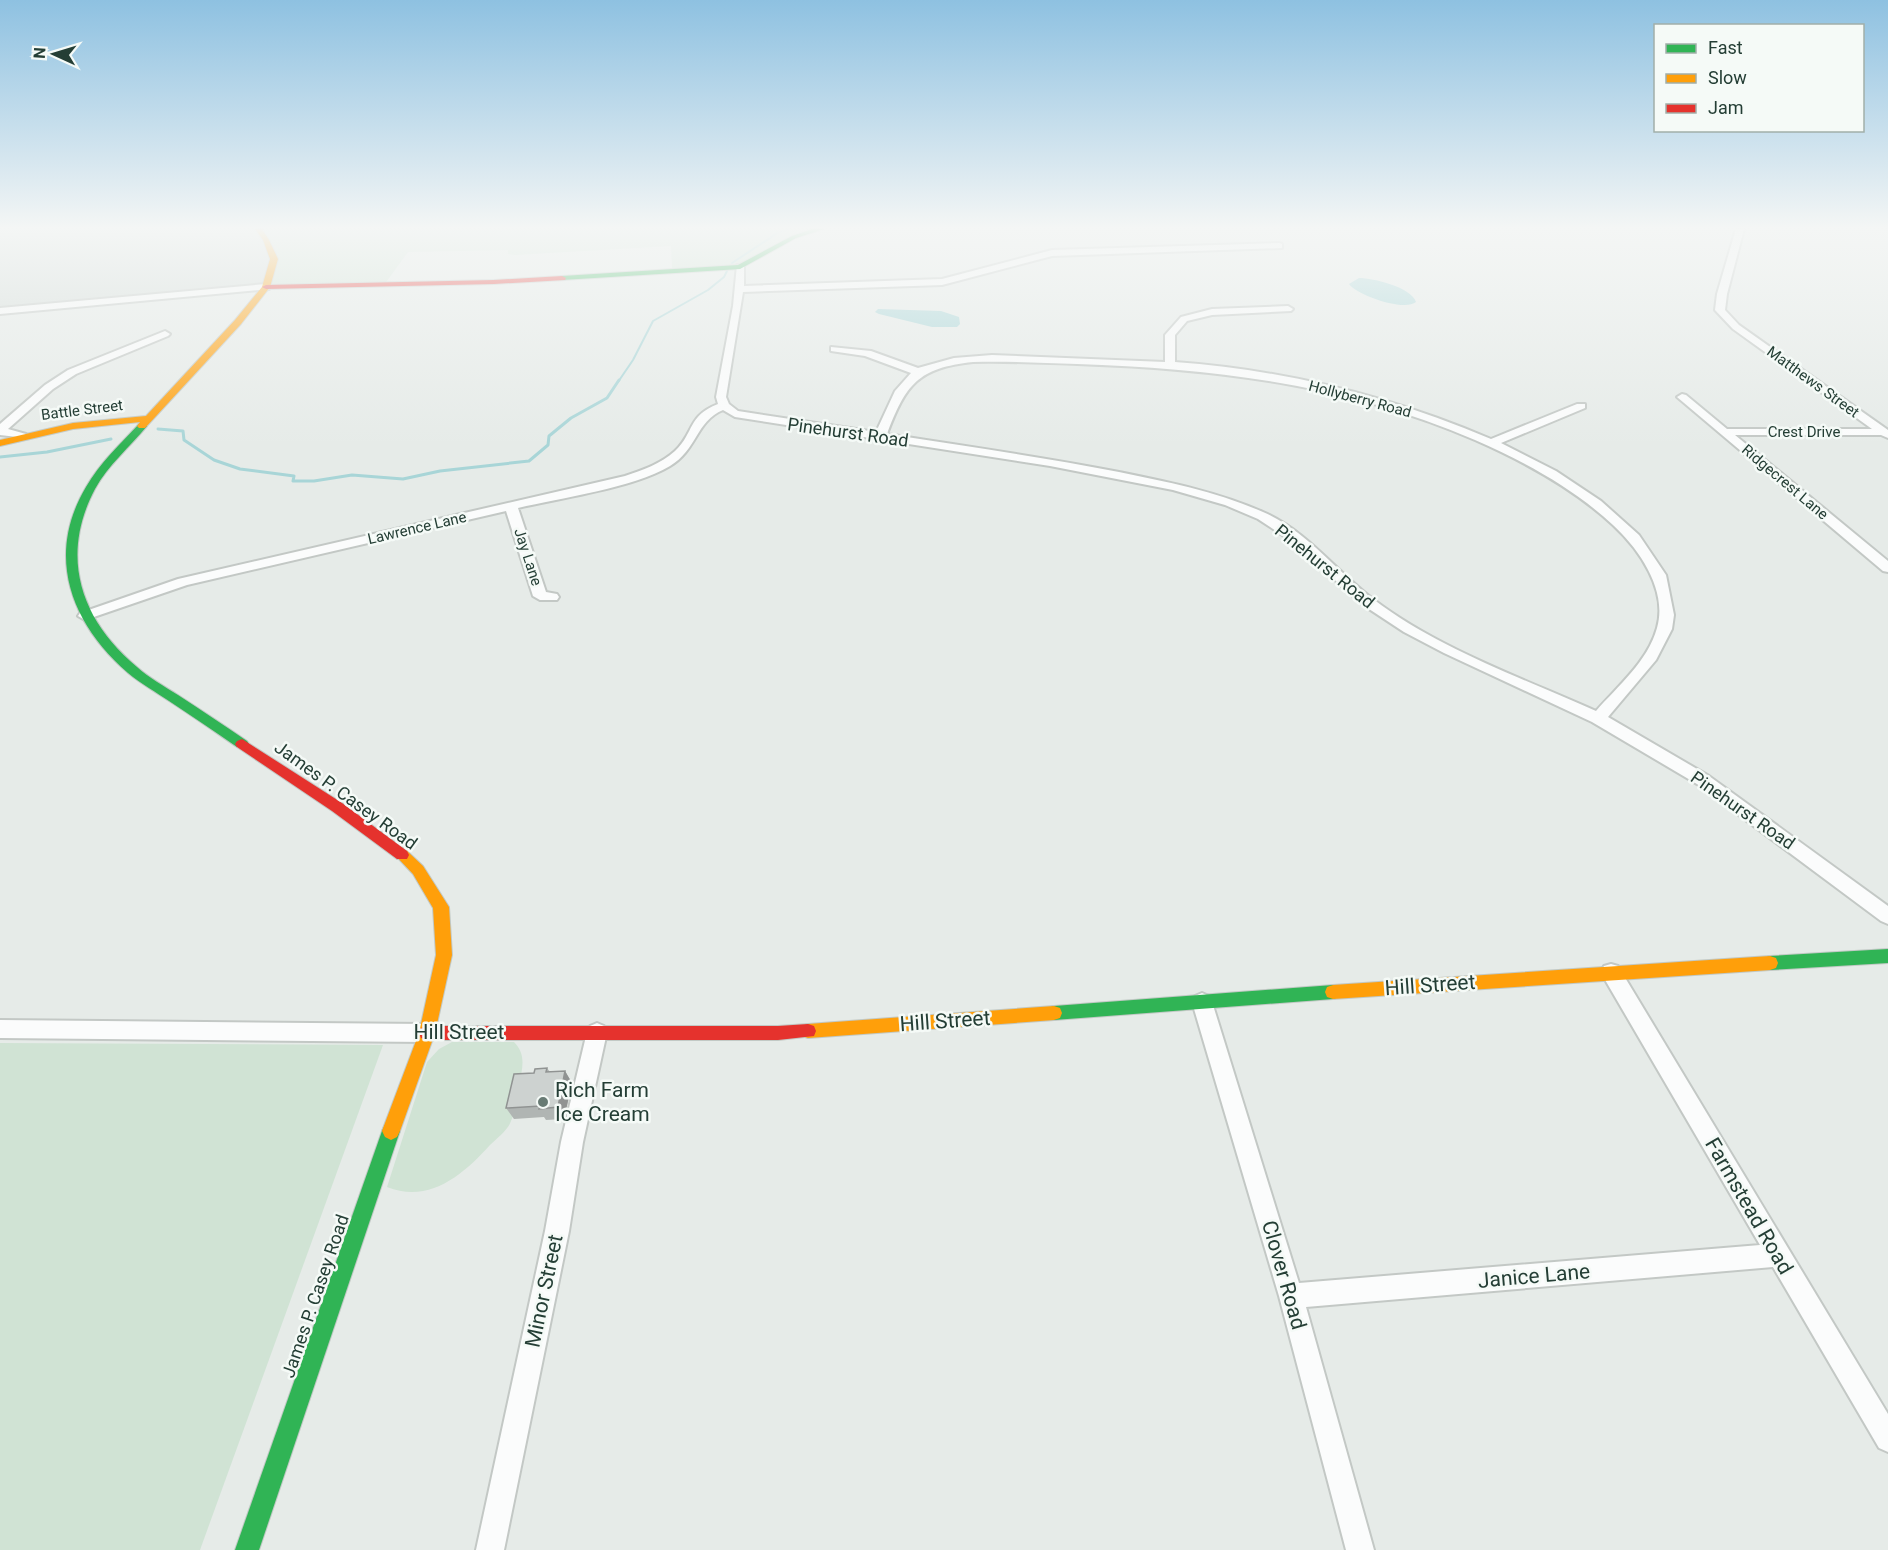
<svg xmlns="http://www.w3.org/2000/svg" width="1888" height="1550" font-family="Roboto,sans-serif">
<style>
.built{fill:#d4dcd8}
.green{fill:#d0e3d4}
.water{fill:#a8d5d7}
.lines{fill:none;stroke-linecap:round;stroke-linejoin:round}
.stream-far1{stroke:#a8d5d7;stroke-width:2}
.stream{stroke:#a8d5d7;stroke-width:3}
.street-casing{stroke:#c3c8c5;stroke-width:4}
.fast-casing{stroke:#c2c9c5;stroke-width:2}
.slow-casing{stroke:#c2c9c5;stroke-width:2}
.jam-casing{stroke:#c2c9c5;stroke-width:2}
.street{fill:#fbfcfc;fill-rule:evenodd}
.fast{fill:#30b455;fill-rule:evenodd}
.slow{fill:#ff9f0a;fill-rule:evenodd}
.jam{fill:#e5322d;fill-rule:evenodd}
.wall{fill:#b0b5b3}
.shaded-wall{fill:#909392}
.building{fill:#cdd2d0;stroke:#909392;stroke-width:1.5}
.poi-dot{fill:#687b74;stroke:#f5faf7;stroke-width:2}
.labels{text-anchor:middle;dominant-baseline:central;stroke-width:5;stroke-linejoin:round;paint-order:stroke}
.far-street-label{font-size:15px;fill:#243e35;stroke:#f5faf7}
.street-label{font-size:18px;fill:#243e35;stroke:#f5faf7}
.near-street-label{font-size:21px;fill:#243e35;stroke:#f5faf7}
.near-poi-label{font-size:21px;fill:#243e35;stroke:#f5faf7;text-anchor:start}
</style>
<rect width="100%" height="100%" fill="#e6ebe8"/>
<path class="built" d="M0 229H258L274 259 266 287 0 311Z"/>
<g class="green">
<path d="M258 229H825L794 237 740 267 672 268 671 246 515 255 508 254V250L408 252 384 285 266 287 273 270Z"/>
<path d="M452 1042H514C527 1055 522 1069 519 1085 516 1096 516 1110 511 1121 508 1130 497 1138 490 1145 463 1175 429 1204 387 1187L427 1062 439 1049Z"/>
<path d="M0 1043 383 1045 200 1550H0Z"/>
</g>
<g class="water">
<path d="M1359 278C1373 278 1411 287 1416 302 1404 312 1357 295 1349 284Z"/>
<path d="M878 309 941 311 959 317 960 324 957 327H932L879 314 875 312Z"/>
</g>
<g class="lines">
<g class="stream-far1">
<path d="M732 263 779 232 788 229"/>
<path d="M618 382 633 360 653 321 708 290 724 277 727 271"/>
</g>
<g class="stream">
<path d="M158 429 183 431 184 440 214 460 240 469 294 476 293 481H314L352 475 403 479 440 471 529 461 548 445 549 436 571 418 607 398 619 380"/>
<path d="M0 457 47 452 111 439"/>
</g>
<defs>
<g id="street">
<path d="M1736 229H1744L1727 294 1725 310 1739 325 1888 430V438L1881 435H1735L1888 561V572L1883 571 1677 397 1682 394 1686 395 1727 429H1872L1733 329 1715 310 1717 294Z"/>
<path d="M1279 243 1282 244V248L1052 256 942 285 743 292 726 397 729 404 738 411 876 432 895 391 911 373 865 356 831 351V347L871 351 918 368 954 358 992 355 1165 362V335L1181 317 1212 309 1288 306 1293 309 1291 311 1212 315 1187 321 1175 335V362C1285 370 1390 396 1491 439L1577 404H1585V408L1501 443 1556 471 1601 501 1639 535 1666 575 1674 615 1672 629 1656 660 1608 717 1709 776 1888 906V924L1881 921 1697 784 1592 722 1444 653 1404 632 1363 605 1290 540 1258 519 1225 505 1173 490 1050 466 735 417 723 410C696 421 697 450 670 466 633 488 561 498 518 508L546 592 557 594 559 597 557 600H540L533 596 506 511 187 585 85 620 78 616 80 613 178 579 625 476C642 470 661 464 675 451 695 432 687 416 718 404L716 397 733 306 737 265 744 267V286L942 279 1052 250ZM973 362C1008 361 1042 363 1077 364 1217 369 1345 384 1475 440 1525 462 1573 488 1613 525 1639 549 1668 590 1657 628 1648 661 1618 686 1596 711 1522 678 1437 648 1373 599 1336 571 1307 531 1263 512 1218 492 1168 482 1119 472 1042 457 965 446 887 434 906 384 918 368 973 362Z"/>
<path d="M266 284 271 287 269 289 0 314V308Z"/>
<path d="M165 331 170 334 168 336 76 374 53 389 8 429 26 434V438L0 435V424L45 385 68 370Z"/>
<path d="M1611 964 1618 966 1888 1414V1452L1879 1448 1773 1267 1306 1307 1374 1550H1346L1279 1296 1192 1002 1195 996 1202 993 1209 996 1212 1002 1299 1283 1760 1245 1604 978 1601 972 1604 966Z"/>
<path d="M0 1020 427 1024 434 1027 437 1033 434 1039 427 1042 0 1038Z"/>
<path d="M597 1023 604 1026 607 1032 583 1142 569 1231 504 1550H476L545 1231 561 1142 587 1032 590 1026Z"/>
</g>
<g id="fast">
<path d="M812 229H824L796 238 740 269 562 280 558 278 562 276 738 265 792 236Z"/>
<path d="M139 424 147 426C130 447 108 465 95 489 59 557 81 620 137 667 149 678 164 686 178 695 201 710 224 725 247 741L249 744 247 747H237C215 732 192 716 169 701 156 692 141 684 128 673 71 624 45 556 86 487 100 463 120 444 139 424Z"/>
<path d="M1888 949V963L1770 970 1764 968 1762 963 1764 958 1770 956Z"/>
<path d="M1333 985 1339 987 1341 992 1339 997 1333 999 1054 1020 1048 1018 1046 1013 1048 1008 1054 1006Z"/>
<path d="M391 1122 397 1125 400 1131 259 1550H235L382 1131 385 1125Z"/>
</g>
<g id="slow">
<path d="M255 229H262L269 240 278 259 270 287 241 324 145 428H139L137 426 140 422 73 429 0 446V440L73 423 146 416 235 320 262 287 270 259 263 240Z"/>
<path d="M402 849 407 851 423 866 449 907 452 955 435 1033 400 1131 397 1137 391 1140 385 1137 382 1131 419 1033 436 955 433 908 413 874 395 855 397 851Z"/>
<path d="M1770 956 1776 958 1778 963 1776 968 1770 970 1333 999 1327 997 1325 992 1327 987 1333 985Z"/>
<path d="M1054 1006 1060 1008 1062 1013 1060 1018 1054 1020 808 1038 802 1036 800 1031 802 1026 808 1024Z"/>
</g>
<g id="jam">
<path d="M562 276 566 278 565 280 494 284 266 289 262 287 266 285 494 280Z"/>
<path d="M242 739 342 803 407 851 409 855 407 859H397L332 811 237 747 235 744 237 741Z"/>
<path d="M808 1024 814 1026 816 1031 814 1036 778 1040H427L421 1038 419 1033 421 1028 427 1026H778Z"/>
</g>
</defs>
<use href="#street" class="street-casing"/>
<use href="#fast" class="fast-casing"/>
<use href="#slow" class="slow-casing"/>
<use href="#jam" class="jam-casing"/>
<use href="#street" class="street"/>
<use href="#fast" class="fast"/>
<use href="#slow" class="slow"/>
<use href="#jam" class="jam"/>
</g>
<path class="wall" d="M547 1068 550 1072 565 1071 572 1083 564 1119 546 1120 544 1117 514 1119 506 1108 534 1073Z"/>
<path class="shaded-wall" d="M565 1071 572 1083 564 1119 558 1107Z"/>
<path class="building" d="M547 1068 546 1072 565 1071 558 1107 539 1109 540 1106 506 1108 514 1074 534 1073 535 1069Z"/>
<linearGradient id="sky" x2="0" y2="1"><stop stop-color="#8ec1e1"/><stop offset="0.51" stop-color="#f4f6f5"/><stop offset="1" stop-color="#f4f6f5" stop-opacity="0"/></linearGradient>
<rect width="1888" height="446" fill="url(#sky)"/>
<circle class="poi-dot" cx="543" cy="1102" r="6"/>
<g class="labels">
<g class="far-street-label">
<text transform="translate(1813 382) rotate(36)">Matthews Street</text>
<text transform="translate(1360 399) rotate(15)">Hollyberry Road</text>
<text transform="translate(82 410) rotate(-7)">Battle Street</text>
<text x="1804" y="432">Crest Drive</text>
<text transform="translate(1785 482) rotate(40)">Ridgecrest Lane</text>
<text transform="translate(417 528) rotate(-13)">Lawrence Lane</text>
<text transform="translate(528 557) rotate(72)">Jay Lane</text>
</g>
<g class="street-label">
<text transform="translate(848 432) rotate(8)">Pinehurst Road</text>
<text transform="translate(1325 566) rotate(39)">Pinehurst Road</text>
<text transform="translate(346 795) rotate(36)">James P. Casey Road</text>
<text transform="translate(1743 810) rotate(35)">Pinehurst Road</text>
<text transform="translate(315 1296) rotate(-71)">James P. Casey Road</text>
</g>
<g class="near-street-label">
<text transform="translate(1430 985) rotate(-4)">Hill Street</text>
<text transform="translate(945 1021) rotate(-4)">Hill Street</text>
<text x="459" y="1032">Hill Street</text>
<text transform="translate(1749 1206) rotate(60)">Farmstead Road</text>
<text transform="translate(1284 1275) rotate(74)">Clover Road</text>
<text transform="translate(1534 1276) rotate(-5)">Janice Lane</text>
<text transform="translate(544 1291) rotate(-78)">Minor Street</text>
</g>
<g class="near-poi-label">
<text x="555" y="1090">Rich Farm<tspan x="555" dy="24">Ice Cream</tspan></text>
</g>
</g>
<rect x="1654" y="24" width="210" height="108" fill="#f5faf7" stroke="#a1afa9" stroke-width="1.5"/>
<rect x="1666" y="44" width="30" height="9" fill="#30b455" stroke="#a1afa9" stroke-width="1.5"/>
<text x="1708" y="54" font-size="18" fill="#243e35">Fast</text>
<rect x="1666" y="74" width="30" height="9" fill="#ff9f0a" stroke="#a1afa9" stroke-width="1.5"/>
<text x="1708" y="84" font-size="18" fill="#243e35">Slow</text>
<rect x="1666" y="104" width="30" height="9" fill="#e5322d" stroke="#a1afa9" stroke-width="1.5"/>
<text x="1708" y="114" font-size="18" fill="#243e35">Jam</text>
<g transform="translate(54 54) rotate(274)" stroke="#f5faf7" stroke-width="4.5" paint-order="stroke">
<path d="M0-4.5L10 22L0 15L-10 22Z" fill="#243e35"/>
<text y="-9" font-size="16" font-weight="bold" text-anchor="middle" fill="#243e35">N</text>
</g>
</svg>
